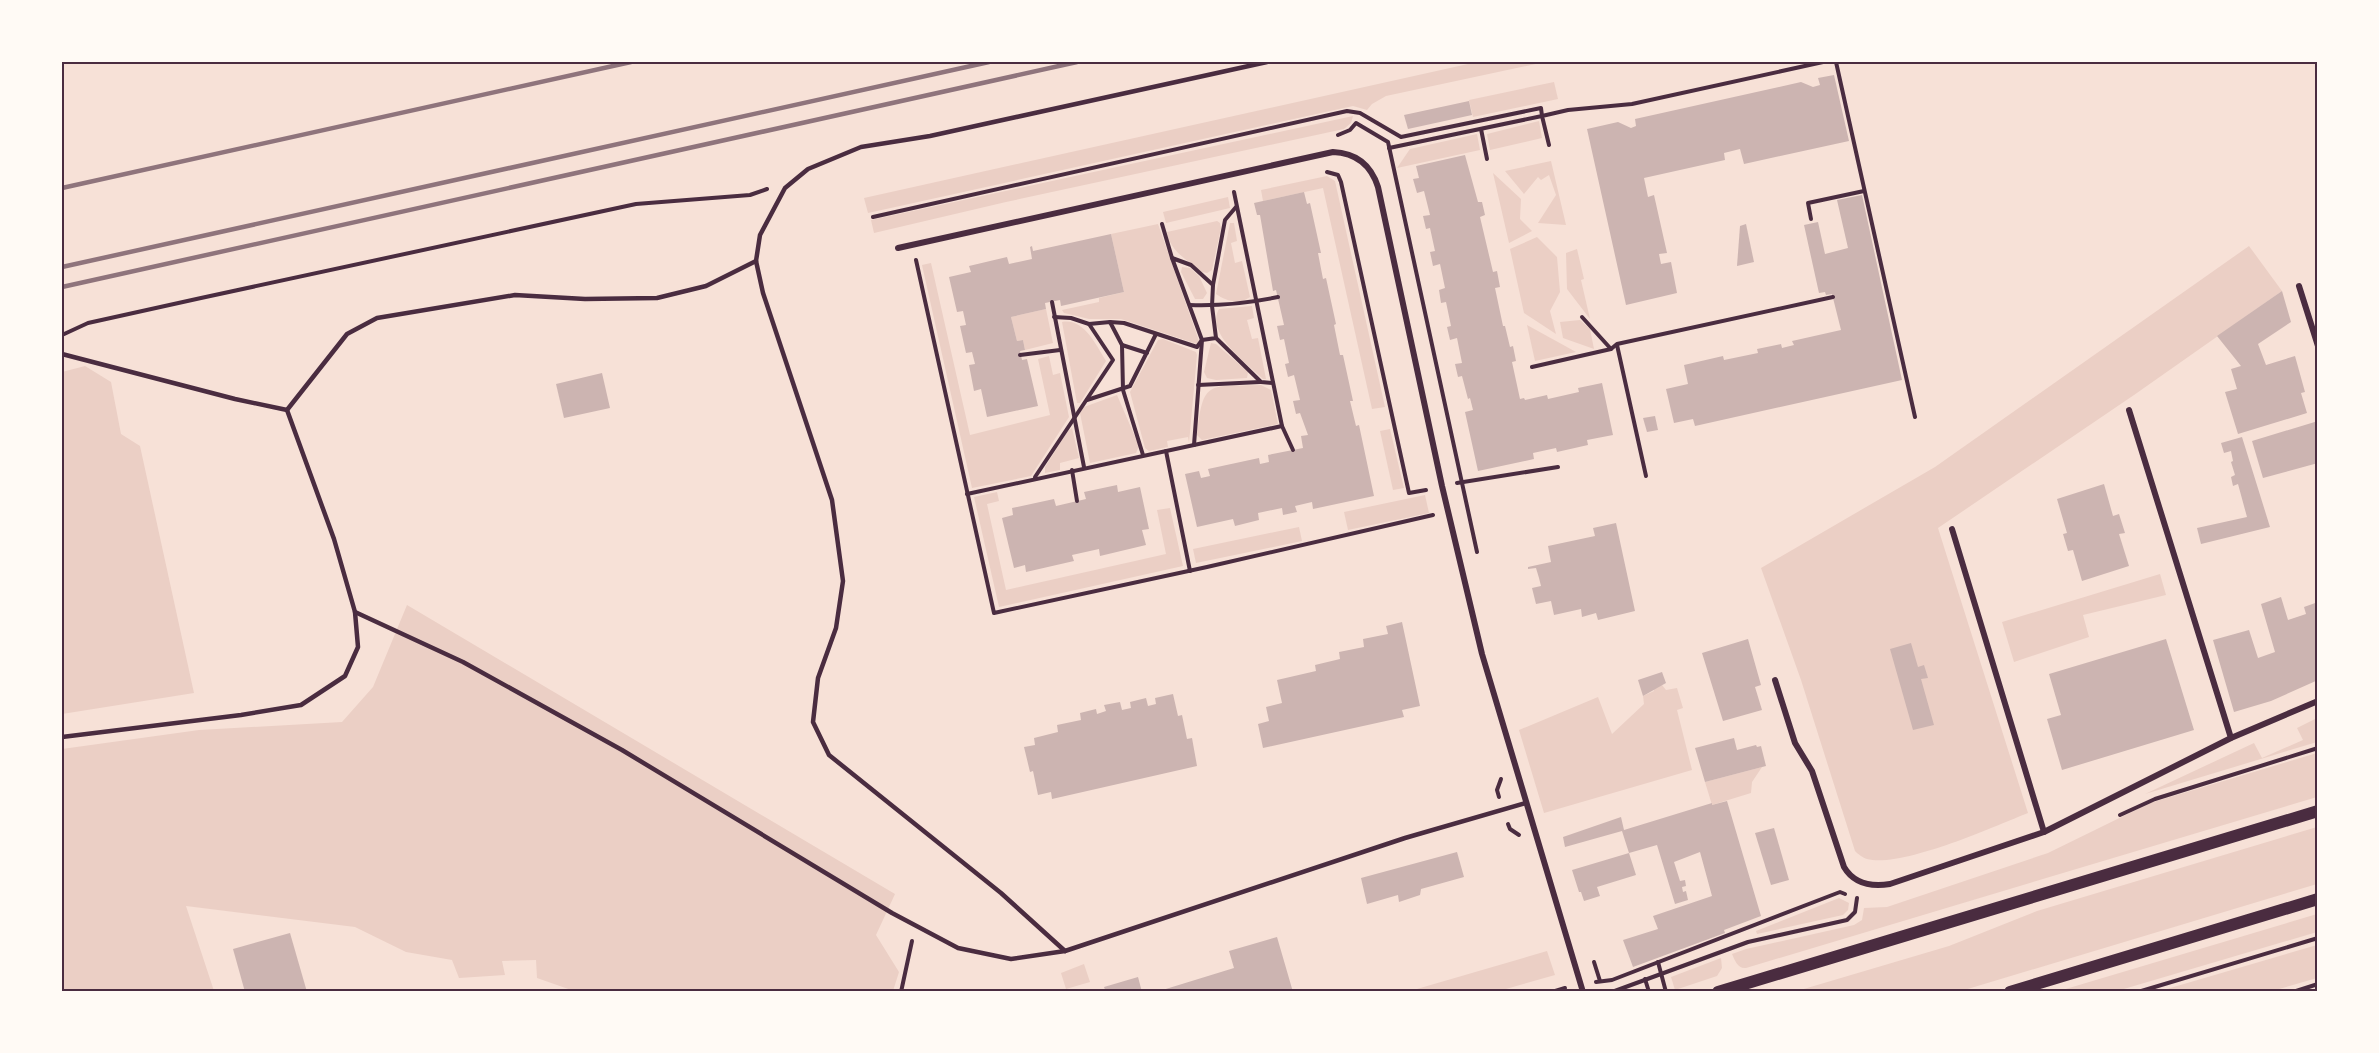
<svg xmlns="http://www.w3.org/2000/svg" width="2379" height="1053" font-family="Quicksand,sans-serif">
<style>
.green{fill:#ebcfc5}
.building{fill:#ccb4b1}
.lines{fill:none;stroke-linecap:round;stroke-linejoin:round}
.path{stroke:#4a2c40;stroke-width:4}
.service{stroke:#4a2c40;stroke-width:4.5}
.minor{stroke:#4a2c40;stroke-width:6}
.secondary{stroke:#4a2c40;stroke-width:12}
.rail{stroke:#8f747c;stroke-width:4.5}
.neatline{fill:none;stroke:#4a2c40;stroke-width:2}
</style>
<rect width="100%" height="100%" fill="#f7e1d7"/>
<g class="green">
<path d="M1477 62H1545L1386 96 1372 104 1367 110 1353 106 868 213 864 198Z"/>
<path d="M1554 82 1558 99 1473 117 1469 100Z"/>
<path d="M1353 116 1351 123 1344 129 1006 202 874 233 871 220Z"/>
<path d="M1539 121 1542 138 1490 150 1487 134Z"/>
<path d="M1477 134 1480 150 1397 168 1410 149Z"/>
<path d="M1551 161 1566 225 1538 223 1556 195 1549 175 1541 180 1538 177 1524 194 1505 171Z"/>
<path d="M1493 173 1521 199 1520 219 1532 231 1509 243Z"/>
<path d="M1327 176 1335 181 1385 407 1372 409 1323 188 1263 201 1261 190Z"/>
<path d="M1228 197 1230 208 1166 223 1163 212Z"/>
<path d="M1217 221 1220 223 1221 228 1212 270 1207 273 1202 272C1188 261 1169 250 1167 232Z"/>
<path d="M1230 223H1234L1237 241 1231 243 1235 263 1242 261 1250 297C1239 305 1226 301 1216 294Z"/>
<path d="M1158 224 1199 341 1197 344 1121 319H1089L1064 313 1062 310 1099 302V298L1124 292 1111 234Z"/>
<path d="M1537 237 1557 257 1560 292 1550 311 1556 334 1524 313 1510 249Z"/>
<path d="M2249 246 2282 291 2134 395 1938 528 2028 813C1993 827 1902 868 1867 859 1863 858 1858 854 1855 851L1801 680 1761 568 1935 467Z"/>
<path d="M1577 249 1584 279 1581 280 1590 319 1567 289 1566 253Z"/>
<path d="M931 263 970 435 1050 415 1038 359 1049 356 1053 375 1060 373 1069 417 1031 476 972 488 922 265Z"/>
<path d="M1182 267 1190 268 1199 276 1207 293 1203 299H1195L1181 272Z"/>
<path d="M1252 306 1254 318 1247 320 1252 339 1258 338 1266 379H1263C1248 364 1205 334 1219 309Z"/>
<path d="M1046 309 1053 343 1025 350 1023 340 1017 341 1011 317Z"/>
<path d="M1580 320 1590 329 1594 349 1563 338 1560 322Z"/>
<path d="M1062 322C1084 318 1096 345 1106 361L1080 403H1077Z"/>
<path d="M1527 325 1576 352 1535 361Z"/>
<path d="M1163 339 1196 352 1197 355 1189 443 1188 437 1167 441 1168 447 1149 451 1145 448 1130 392 1158 340Z"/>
<path d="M1211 343 1216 344 1248 372 1247 378 1216 380 1207 378 1204 372Z"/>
<path d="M85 366 111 382 121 434 140 446 194 693 62 714V372Z"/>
<path d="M1261 385 1271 390 1278 424 1202 440 1197 435C1203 378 1209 387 1261 385Z"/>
<path d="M1117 395 1139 446 1136 453 1090 463 1080 413 1084 407Z"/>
<path d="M1072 428 1079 458 1060 463V470L1045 473V467L1068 431Z"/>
<path d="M1390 429 1404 488 1393 490 1380 431Z"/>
<path d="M997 492 999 501 987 504 1006 590 1166 554 1157 510 1170 508 1183 566 999 607 974 497Z"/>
<path d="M1425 495 1429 513 1348 530 1344 512Z"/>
<path d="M1299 527 1302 541 1196 563 1193 549Z"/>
<path d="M2160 574 2166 595 2083 615 2089 637 2014 662 2002 622Z"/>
<path d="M407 605 895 894 876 935 899 972 893 991H574L537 978 536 960 502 961 505 975 459 978 452 960 406 952 355 927 186 906 214 991H62V749L199 730 342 722 373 687Z"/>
<path d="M1662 685 1666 690 1677 688 1683 708 1677 710 1692 770 1544 813 1519 730 1598 697 1612 734 1644 704 1643 696 1654 691 1653 688Z"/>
<path d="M2317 718V742L2145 794 2254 743 2262 758 2303 740 2297 728Z"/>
<path d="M2317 753V797L1746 968C1738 969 1735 961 1732 954L1746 949 1854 925 1862 920 1864 908 1887 907 2048 853 2150 803Z"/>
<path d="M1762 767 1752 782 1751 793 1712 805 1705 782Z"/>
<path d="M2317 827V884L1961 991H1797L1949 946 2037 911Z"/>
<path d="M1839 898 1849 903 1848 910 1843 915 1757 934 1756 931Z"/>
<path d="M2317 914V932L2117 991H2059Z"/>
<path d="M2317 945V978L2272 991H2160Z"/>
<path d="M1547 951 1555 975 1499 991H1410Z"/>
<path d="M1721 958 1722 968 1717 976 1675 990 1671 977Z"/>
<path d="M1084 964 1090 982 1066 989 1061 973Z"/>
</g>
<g class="building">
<path d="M1834 75 1849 141 1744 164 1740 149 1724 153 1725 160 1644 178 1648 197 1654 195 1667 253 1659 254 1661 264 1671 262 1677 293 1626 305 1587 129 1618 122 1631 128 1636 126 1635 119 1801 82 1813 87 1820 85 1818 78Z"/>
<path d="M1469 101 1472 115 1408 129 1404 115Z"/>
<path d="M1465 155 1478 202H1482L1485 215 1480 217 1493 272 1497 271 1500 287 1495 288 1503 326H1505L1510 347 1513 346 1516 361 1512 362 1520 399 1524 398 1525 400 1547 395 1548 399 1579 392 1578 388 1602 383 1613 435 1587 440 1588 445 1557 452 1556 448 1533 453 1534 459 1478 471 1465 412 1473 410 1470 398 1468 399 1462 376 1458 377 1455 364 1462 363 1457 338 1450 340 1447 327 1451 326 1446 302 1441 303 1439 290 1445 288 1440 264 1433 266 1430 252 1435 251 1430 228 1426 229 1423 216 1430 215 1424 191 1417 193 1413 179 1419 178 1416 166Z"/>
<path d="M1304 192 1307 204 1310 203 1321 253H1318L1323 279 1326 278 1336 324 1334 325 1340 355H1343L1353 401H1350L1356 426 1359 425 1374 496 1313 509 1312 502 1295 506 1297 512 1283 515 1282 508 1258 513 1259 520 1235 526 1233 519 1197 527 1185 474 1199 471 1201 478 1210 476 1208 469 1259 458 1260 464 1269 462 1268 455 1303 448 1301 436 1308 435 1300 413 1296 414 1293 401 1300 400 1294 375 1288 377 1285 364 1289 363 1284 339 1280 340 1277 326 1284 325 1276 290 1273 291 1260 215H1257L1254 203Z"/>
<path d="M1862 195 1902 380 1695 426 1693 419 1674 423 1666 389 1688 384 1684 365 1723 356 1724 360 1758 353 1757 349 1781 344 1782 348 1794 345 1792 341 1841 330 1832 294 1826 295 1825 292 1819 293 1804 225 1818 222 1825 254 1848 248 1837 200Z"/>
<path d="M1746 224 1754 262 1737 266 1740 226Z"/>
<path d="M1111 234 1124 292 1061 306 1060 300 1045 303 1046 309 1011 317 1017 341 1023 340 1025 350 1020 351 1022 360 1027 359 1038 406 987 417 981 389 974 391 969 365 975 364 972 352 966 353 960 326 966 325 963 311 957 312 949 277 971 272 969 266 1007 257 1009 264 1032 259 1030 247 1032 246 1033 251Z"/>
<path d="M2282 291 2291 322 2258 344 2266 365 2295 356 2305 392 2301 393 2307 413 2238 434 2225 392 2237 389 2231 369 2241 366 2217 336Z"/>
<path d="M602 373 610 408 564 418 556 384Z"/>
<path d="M1655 416 1658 430 1647 432 1643 418Z"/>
<path d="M2318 421V463L2263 478 2252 441Z"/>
<path d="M2242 437 2270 527 2201 544 2197 528 2247 517 2238 484 2233 486 2231 477 2235 475 2231 462 2233 461 2231 451 2224 453 2221 443Z"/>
<path d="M2104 484 2113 516 2119 514 2125 533 2119 534 2129 566 2082 581 2073 550 2068 551 2063 534 2067 533 2057 499Z"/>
<path d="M1117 485 1118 492 1140 487 1149 529 1142 530 1146 545 1100 556 1099 549 1072 555 1074 561 1026 572 1025 565 1014 568 1002 518 1013 515 1012 508 1054 499 1056 506 1086 499 1084 492Z"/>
<path d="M1616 523 1635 611 1598 620 1596 613 1582 617 1581 609 1554 615 1551 601 1536 604 1532 588 1541 586 1539 578 1536 568 1528 569V567L1551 562 1548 546 1595 536 1593 528Z"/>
<path d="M2281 597 2288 620 2306 614 2304 607 2318 602V680L2271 701 2234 712 2213 640 2249 630 2258 658 2275 652 2261 604Z"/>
<path d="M1402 622 1420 706 1402 710 1404 717 1263 748 1258 724 1269 721 1266 707 1282 703 1277 680 1316 671 1315 665 1340 659 1339 652 1364 647 1363 639 1388 634 1386 626Z"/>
<path d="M1748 639 1761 685 1755 687 1762 710 1723 721 1702 653Z"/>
<path d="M2166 639 2194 730 2062 770 2047 719 2061 715 2049 674Z"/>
<path d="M1911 643 1918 667 1924 665 1928 678 1921 679 1934 725 1913 730 1890 649Z"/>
<path d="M1662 672 1666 683 1643 696 1638 680Z"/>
<path d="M1173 694 1178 716 1182 715 1187 739 1192 738 1197 766 1052 799 1051 792 1038 795 1033 771 1030 772 1024 747 1035 745 1034 738 1058 732 1057 725 1081 720 1080 713 1096 709 1097 714 1106 711 1104 705 1120 702 1122 710 1131 708 1130 702 1146 698 1148 706 1156 704 1155 698Z"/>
<path d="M1734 738 1737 750 1756 745 1757 747 1761 746 1766 766 1705 782 1695 748Z"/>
<path d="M1727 801 1761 916 1724 930 1725 933 1633 967 1623 940 1658 929 1653 916 1712 896 1700 852 1674 862 1680 881 1685 880 1686 886 1682 887 1683 892 1686 891 1688 900 1675 904 1657 845 1629 853 1622 831 1565 847 1563 837 1621 817 1624 830 1712 803V805Z"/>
<path d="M1774 828 1789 880 1771 885 1755 833Z"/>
<path d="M1457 852 1464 877 1421 889 1420 895 1399 902 1398 895 1367 904 1361 878Z"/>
<path d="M1629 853 1636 875 1597 887 1600 896 1584 901 1581 892H1579L1572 870Z"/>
<path d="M290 933 307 992H245L233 949Z"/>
<path d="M1277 937 1293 992H1156L1234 968 1229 951Z"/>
<path d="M1138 977 1142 992H1106L1104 987Z"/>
</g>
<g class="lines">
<g class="path">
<path d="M1836 62 1915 417"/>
<path d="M1481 129 1487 159"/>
<path d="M1338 135 1350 130 1356 123 1388 142 1477 552"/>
<path d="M1549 145 1542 116 1568 110 1632 104 1823 62"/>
<path d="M1327 172 1338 175 1341 182 1409 493 1426 490"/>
<path d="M873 217 1347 111 1360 113 1401 137 1541 108 1542 116 1389 148"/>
<path d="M1811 219 1808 203 1864 191"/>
<path d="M1162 224 1172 258"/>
<path d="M916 260 994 613 1207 567 1433 515"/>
<path d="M1052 302 1084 467"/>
<path d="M1190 305C1220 306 1249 303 1278 297"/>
<path d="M1054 317 1071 318 1089 324 1110 322 1124 323 1197 347 1202 340 1216 338 1212 306 1213 285 1225 220 1236 207"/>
<path d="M1582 317 1611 349"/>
<path d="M1110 322 1122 345 1123 390 1143 455"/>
<path d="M62 335 88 323 201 298 636 204 750 195 767 189"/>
<path d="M1216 338 1261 382 1273 383"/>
<path d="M1122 345 1147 353"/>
<path d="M1617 345 1646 476"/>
<path d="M1020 355 1060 350"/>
<path d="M1532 367 1611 349 1617 344 1833 297"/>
<path d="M1198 385 1260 382"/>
<path d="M1087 400 1130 386 1156 334"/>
<path d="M1282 426 1293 450"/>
<path d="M1194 445 1202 340 1172 258 1191 265 1213 285"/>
<path d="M1166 451 1190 571"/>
<path d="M1072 470 1077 501"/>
<path d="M1035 477 1113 360 1089 324"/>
<path d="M1457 483 1558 467"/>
<path d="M967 494 1282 426 1234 192"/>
<path d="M1499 797 1497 790 1501 779"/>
<path d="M2120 815 2155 799 2318 748"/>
<path d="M1508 824 1510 829 1519 835"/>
<path d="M1594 962 1600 981"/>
<path d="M1658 962 1666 992"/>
<path d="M1645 979 1649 992"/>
<path d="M1596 982 1612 980 1840 892 1845 894"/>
<path d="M901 992 912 941"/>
<path d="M1552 992 1565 988"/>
<path d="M1612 992 1748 942 1847 920 1855 912 1857 898"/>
<path d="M2138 992 2318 938"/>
<path d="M2293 992 2318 984"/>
</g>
<g class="service">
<path d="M62 354 235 399 287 410 334 539 355 612 463 662 622 750 892 913 958 948 1011 959 1065 951 1405 838 1526 803"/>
<path d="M287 410 347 334 377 318 515 295 585 299 657 298 706 286 756 261"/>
<path d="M62 737 241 715 301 705 345 676 358 647 355 612"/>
<path d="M1065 951 1001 893 829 755 813 722 818 678 836 628 843 581 832 500 763 293 756 261 760 235 785 188 808 169 861 147 930 136 1267 62"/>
</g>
<g class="minor">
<path d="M898 248 1333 152C1356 153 1371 165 1378 187L1442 486 1482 654 1583 992"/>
<path d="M2299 286 2318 346"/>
<path d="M2129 410 2231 738"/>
<path d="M1952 529 2044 832"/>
<path d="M1775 680 1795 743 1812 771 1844 867C1854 884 1871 887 1890 884L2044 832 2231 738 2318 701"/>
</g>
<g class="secondary">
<path d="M1718 992 2318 811"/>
<path d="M2010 992 2318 899"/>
</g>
<g class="rail">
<path d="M62 188 631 62"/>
<path d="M62 267 989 62"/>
<path d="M62 287 1077 62"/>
</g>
</g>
<rect width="2379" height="1053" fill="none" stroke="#fffaf5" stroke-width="126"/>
<rect x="63" y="63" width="2253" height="927" class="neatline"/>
</svg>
